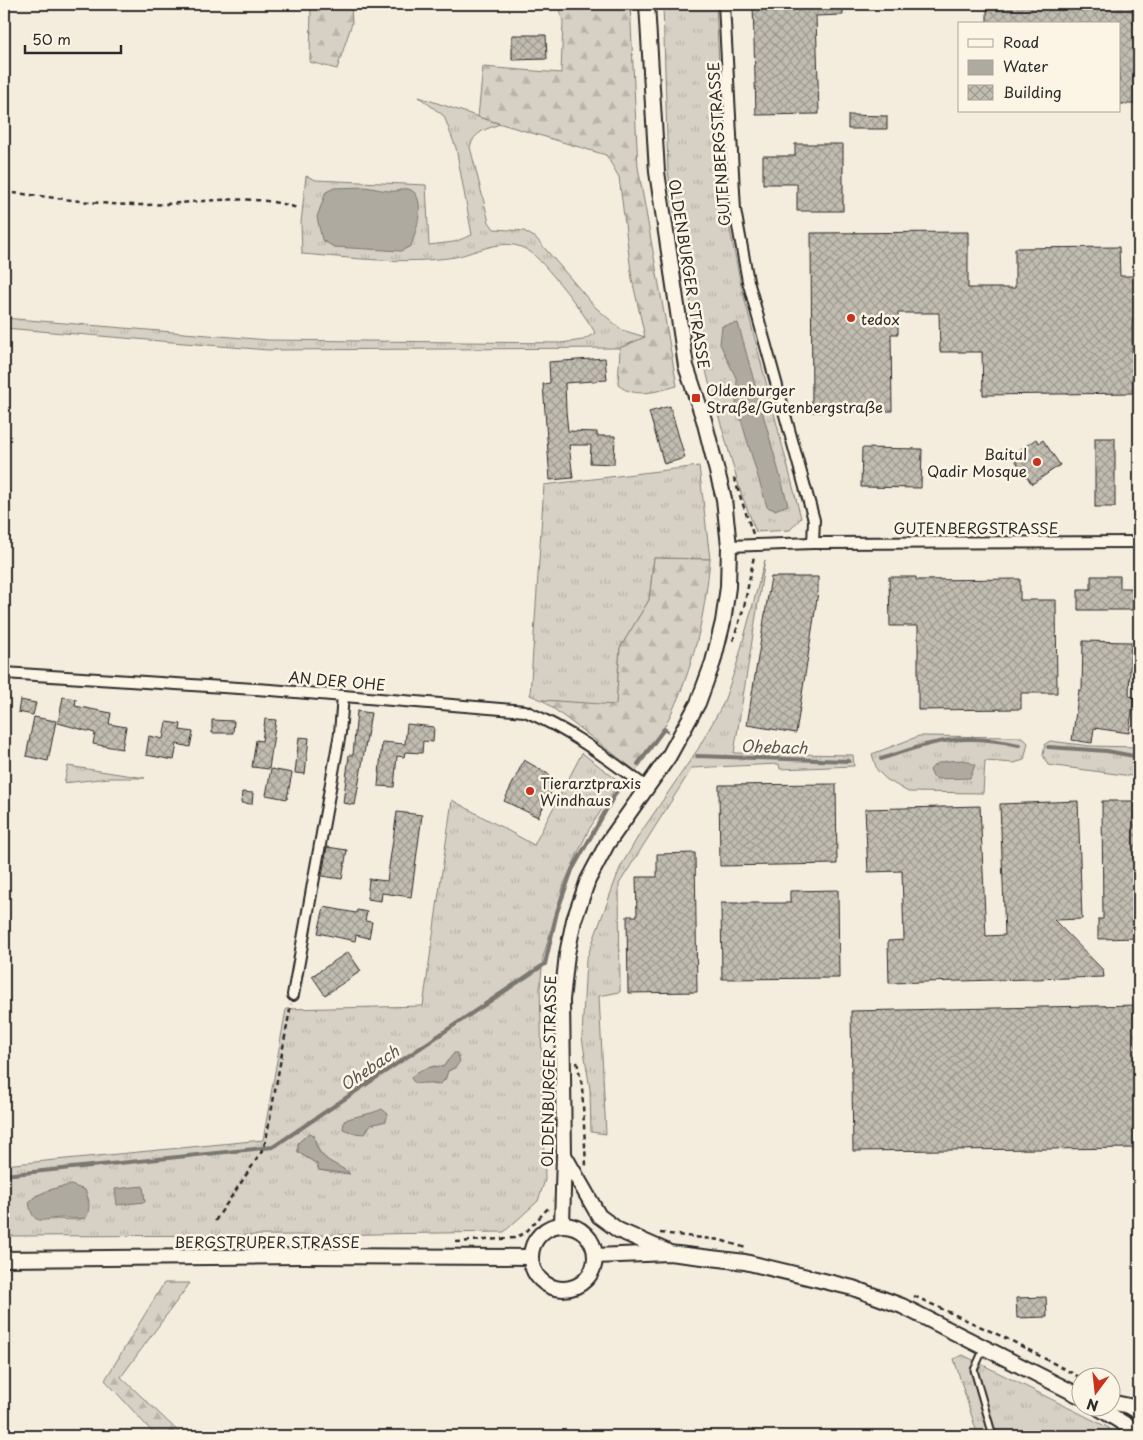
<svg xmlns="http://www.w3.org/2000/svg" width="1143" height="1440" font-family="'Playpen Sans',sans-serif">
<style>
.grass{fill:url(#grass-tufts);stroke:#807e78;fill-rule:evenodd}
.forest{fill:url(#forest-firs);stroke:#807e78}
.water{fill:#afaaa0;stroke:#7a7771}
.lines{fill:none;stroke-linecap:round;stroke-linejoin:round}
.stream{stroke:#7a7771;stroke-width:4}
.building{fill:url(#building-cross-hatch);stroke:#2b2b2b}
.service-casing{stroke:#2b2b2b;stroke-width:9}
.minor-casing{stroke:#2b2b2b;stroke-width:14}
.secondary-casing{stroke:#2b2b2b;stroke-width:18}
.path{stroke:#2b2b2b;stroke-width:2.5;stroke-dasharray:5 4;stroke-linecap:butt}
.service{stroke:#fcf5e5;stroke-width:5}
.minor{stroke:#fcf5e5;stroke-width:10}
.secondary{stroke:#fcf5e5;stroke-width:14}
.poi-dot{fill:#c8321e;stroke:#fcf5e5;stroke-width:2}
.labels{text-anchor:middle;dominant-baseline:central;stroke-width:5;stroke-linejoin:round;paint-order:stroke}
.street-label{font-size:15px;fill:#2b2b2b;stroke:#fcf5e5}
.poi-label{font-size:15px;fill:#2b2b2b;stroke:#fcf5e5;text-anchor:start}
.water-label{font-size:16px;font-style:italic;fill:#595754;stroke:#fcf5e5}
</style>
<defs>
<pattern id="grass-tufts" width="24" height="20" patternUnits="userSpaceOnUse" patternTransform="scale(1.25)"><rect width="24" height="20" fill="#d6d1c4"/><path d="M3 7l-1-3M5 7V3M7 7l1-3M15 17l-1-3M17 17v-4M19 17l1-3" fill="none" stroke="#b8b4a9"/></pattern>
<pattern id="forest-firs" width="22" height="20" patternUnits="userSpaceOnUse" patternTransform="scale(1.25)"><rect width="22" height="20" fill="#d6d1c4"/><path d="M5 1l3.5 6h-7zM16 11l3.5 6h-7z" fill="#b8b4a9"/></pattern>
<pattern id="building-cross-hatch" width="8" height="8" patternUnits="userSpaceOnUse" patternTransform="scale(1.25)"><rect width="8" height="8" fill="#c2bdb1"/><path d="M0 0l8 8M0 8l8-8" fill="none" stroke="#9e9a90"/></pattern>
</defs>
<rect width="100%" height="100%" fill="#f4edde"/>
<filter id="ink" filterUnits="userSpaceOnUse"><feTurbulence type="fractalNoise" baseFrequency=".02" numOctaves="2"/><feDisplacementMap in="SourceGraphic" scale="10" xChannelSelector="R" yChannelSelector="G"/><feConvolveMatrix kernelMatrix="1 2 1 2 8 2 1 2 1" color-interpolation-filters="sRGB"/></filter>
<g filter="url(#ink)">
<g class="grass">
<path d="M663 4H716L726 210 741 285 801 518 790 530 756 532 741 493 709 383 682 264 668 171Z"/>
<path d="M419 97 500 124C486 129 474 132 470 147L489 222 494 229 524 231 536 238 595 307 622 330 645 337 620 348 268 350 4 328V318L268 340 561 343 583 340 595 333C589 319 542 259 529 251 526 249 521 247 518 246 498 240 474 253 455 257 404 265 353 258 302 254L301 223 306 176 316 180 426 185 429 245 454 242 472 235 456 148 444 116Z"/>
<path d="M699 466 710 559 654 558 649 600 620 648 616 706 542 700 530 695 544 485Z"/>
<path d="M765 560 734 753 853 755 854 766 780 769 779 764 692 768 619 884 620 992 599 996 606 1134 591 1132 590 1090 582 1037 586 960 620 868 639 835 698 749 723 704 736 667Z"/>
<path d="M919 736 1022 737 1028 743 1024 760 1014 763 985 761 983 793 908 792 886 779 877 770 872 754Z"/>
<path d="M1050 741 1090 746 1139 747V777L1048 765 1043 755 1045 744Z"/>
<path d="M582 753 616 779V787L588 831 564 884 543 958 540 988 545 1180 538 1201 504 1232 312 1235 4 1236V1165L263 1140 286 1009 423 1006 452 800 534 845ZM448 1060 456 1067 448 1071 445 1080 438 1085 425 1083 423 1070 434 1066 443 1067ZM373 1113 386 1121 370 1125 356 1117ZM309 1133 314 1135C317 1157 331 1163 349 1172L341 1174 319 1170 317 1164 298 1152V1143ZM59 1187 85 1190 89 1201 79 1220 52 1219 35 1196Z"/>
<path d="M68 766 145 778H109L64 783Z"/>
<path d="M963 1355 1109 1428 1114 1436H978L954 1359Z"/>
</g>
<g class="forest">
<path d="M311 4H351L352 23 337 69 310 62Z"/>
<path d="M558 4H630L638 167 677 386C658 391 635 399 618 385L620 348 645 337 632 279 619 177 606 155 478 117 483 67 561 73 563 21Z"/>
<path d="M654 558 710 559C703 637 684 708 636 771L542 700 616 705 620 648 649 600Z"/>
<path d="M164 1283H190L121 1377 183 1436H156L105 1380Z"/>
</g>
<g class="water">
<path d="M364 187C374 188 387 192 396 191 401 190 405 187 411 190 427 199 416 232 411 246L401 251 334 247 322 240 317 217 326 192 334 188Z"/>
<path d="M738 323 788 505 775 510 767 507 736 403 737 380 720 344 722 326Z"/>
<path d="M965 760 975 765 970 778 938 779 933 777 930 770C937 759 953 761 965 760Z"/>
<path d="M454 1053H457L460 1061 456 1067 448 1071C444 1084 440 1086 428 1083 421 1082 419 1086 413 1081L411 1078C417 1069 433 1065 443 1067Z"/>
<path d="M382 1109 388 1114 386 1121 370 1125 365 1134 353 1133 343 1129 344 1121C356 1115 370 1115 382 1109Z"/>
<path d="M309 1133 314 1135C317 1162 333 1160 350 1174L319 1170 317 1164 298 1152V1143Z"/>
<path d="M71 1185 85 1190C89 1201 91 1207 86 1218 77 1220 70 1217 62 1218 44 1218 33 1229 29 1202 39 1192 57 1187 71 1185Z"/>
<path d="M143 1186 145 1202 117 1205 115 1189Z"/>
</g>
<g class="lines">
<g class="stream">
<path d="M1048 747 1107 751 1139 757"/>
<path d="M697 756 849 761"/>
<path d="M881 759C935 741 961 732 1019 745"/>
<path d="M638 764 664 729 667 731"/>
<path d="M4 1175 273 1147 545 964 557 912 572 870 618 789"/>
</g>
</g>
<g class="building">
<path d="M753 4H843V15L816 16 819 114 756 115Z"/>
<path d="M987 4H1132L1133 24H1139V71L1134 72 1135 104H1119V24H987Z"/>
<path d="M512 35H546L547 59 512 60Z"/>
<path d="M848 115 887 116V129H848Z"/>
<path d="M795 144H843V211H797V184H763V156H795Z"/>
<path d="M968 232V288H1015V248L1119 247 1120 276H1137L1139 293V309L1133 319 1132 327 1133 393 983 395 982 352H940L939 313H898V334H891L892 411 812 412 811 233Z"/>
<path d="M605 358 607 380 565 383 566 411 568 431 597 432V436H615L614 464 590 463 591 445H569L573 478 550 480 543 384 550 383 549 362Z"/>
<path d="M670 406 685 458 664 464 649 412Z"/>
<rect x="1095" y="438" width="20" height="69"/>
<path d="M1036 439 1039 443 1043 440 1060 465 1032 484 1015 460 1021 455 1018 451Z"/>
<path d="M862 448 922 449 921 488 861 487Z"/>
<path d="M1091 576H1120V588H1133V610H1078V589H1091Z"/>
<path d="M771 577H818V592L796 733 747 725Z"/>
<path d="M889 577H916V580L1020 579V600H1056L1057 693H1021V709L918 710V626H890Z"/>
<path d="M1083 641 1131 642 1129 696 1134 697 1129 733 1094 728 1092 743 1072 740 1079 690H1082Z"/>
<path d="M63 697 76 699 75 706 111 713 109 724 126 727 122 749 93 744 95 733 58 723Z"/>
<path d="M20 700 36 703 33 715 18 712Z"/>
<path d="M357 711 371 713 355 805 343 803 349 755H353Z"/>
<path d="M34 717 56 721 48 761 26 756Z"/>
<path d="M265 719 276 720 269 769 252 767 256 740 262 741Z"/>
<path d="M212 720 234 721 233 733H212Z"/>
<path d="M166 722 181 724 180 730 193 732 190 747 177 744 174 760 146 755 149 736 163 739Z"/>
<path d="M407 724 434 727 433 742 423 741 422 753 405 752 404 757 397 756 394 787 378 786 382 742 405 744Z"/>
<path d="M299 737 309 738 305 774 295 773Z"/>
<path d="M524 760 550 775 549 777 557 781 538 817 504 801Z"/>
<path d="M271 769 292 773 287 799 266 795Z"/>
<path d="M836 784 837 864 720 866 719 785Z"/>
<path d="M242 792 253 793 252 804 241 803Z"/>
<path d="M1078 801 1082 919 1054 920 1103 970 1104 977 889 983 888 941 904 940 902 871 868 872 865 809 980 806 986 936 1005 935 1000 804Z"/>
<path d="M1102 801H1139V938L1098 939V919H1103Z"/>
<path d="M397 812 422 815 411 897 382 893 381 901 367 899 369 879 387 881Z"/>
<path d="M327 847 347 850 342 879 322 876Z"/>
<path d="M695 853 697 992 628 993 627 916H637L636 877H657V854Z"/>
<path d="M838 890 839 978 722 979 721 903H790V891Z"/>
<path d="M324 907 356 913 357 910 367 912 365 921 372 922 369 938 356 935 355 941 318 933Z"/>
<path d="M348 952 361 971 325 995 312 976Z"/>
<path d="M1139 1005V1148L853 1151 851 1011Z"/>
<path d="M1046 1297 1047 1317 1017 1318 1016 1298Z"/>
</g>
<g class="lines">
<defs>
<path id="service" d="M984 1348 974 1370 993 1436"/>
<g id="minor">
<path d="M724 4 735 210 748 281 814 520 813 543"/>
<path d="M729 546 813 543 1139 542"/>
<path d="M4 673 271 690 525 711C570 730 607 758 646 787"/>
<path d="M293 995 340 733 343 696"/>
</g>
<g id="secondary">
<path d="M564 1155 599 1216 618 1230 666 1251"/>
<path d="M562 1225 564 1155 562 1000 567 954 574 920 588 880 607 844 669 756 698 703 713 662 723 622 728 587 729 546 724 499 704 420 686 366 657 172 647 4"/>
<circle cx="563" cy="1257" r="32"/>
<path d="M595 1256 669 1253 745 1262 853 1288 902 1306 1080 1396"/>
<path d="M4 1259 301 1256 531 1257"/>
<path d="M1110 1402 1129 1406 1139 1412"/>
<path d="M1099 1408 1139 1433"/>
</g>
</defs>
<use href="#service" class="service-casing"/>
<use href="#minor" class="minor-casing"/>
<use href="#secondary" class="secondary-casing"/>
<g class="path">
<path d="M4 192C47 196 90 204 134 205 188 206 245 190 297 208"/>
<path d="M734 478 753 534"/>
<path d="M733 641 744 607 754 556"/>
<path d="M577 1062 582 1085 586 1166"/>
<path d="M215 1221 261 1153 266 1140 291 1004"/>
<path d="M660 1233 720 1240 746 1248"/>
<path d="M456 1242 515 1238 526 1232 550 1206"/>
<path d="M914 1296 1012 1341 1081 1378"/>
</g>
<use href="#service" class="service"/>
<use href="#minor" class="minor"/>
<use href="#secondary" class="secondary"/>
</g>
</g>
<g class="poi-dot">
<circle cx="851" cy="318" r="5"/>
<rect x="691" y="393" width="10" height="10" rx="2.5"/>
<circle cx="1037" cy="462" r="5"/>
<circle cx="530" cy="791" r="5"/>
</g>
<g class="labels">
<g class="street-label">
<text transform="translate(718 144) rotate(-94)">GUTENBERGSTRASSE</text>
<text transform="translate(690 274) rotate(81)">OLDENBURGER STRASSE</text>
<text x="976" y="527">GUTENBERGSTRASSE</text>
<text transform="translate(337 680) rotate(5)">AN DER OHE</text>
<text transform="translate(548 1071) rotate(-89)">OLDENBURGER STRASSE</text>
<text x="267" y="1241">BERGSTRUPER STRASSE</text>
</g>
<g class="poi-label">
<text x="861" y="318">tedox</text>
<text x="706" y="389">Oldenburger<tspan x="706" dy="17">Straße/Gutenbergstraße</tspan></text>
<text x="1027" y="453" text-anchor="end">Baitul<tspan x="1027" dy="17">Qadir Mosque</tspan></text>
<text x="540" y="782">Tierarztpraxis<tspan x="540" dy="17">Windhaus</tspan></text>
</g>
<g class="water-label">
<text transform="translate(774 746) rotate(2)">Ohebach</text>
<text transform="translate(369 1067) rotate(-34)">Ohebach</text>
</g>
</g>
<rect width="1143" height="1440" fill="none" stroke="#fcf5e5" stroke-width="20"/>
<rect x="10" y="10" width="1123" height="1420" fill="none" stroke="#2b2b2b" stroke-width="2" filter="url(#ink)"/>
<rect x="958" y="22" width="162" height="90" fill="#fcf5e5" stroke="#a8a49b"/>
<rect x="968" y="39" width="25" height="8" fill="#fcf5e5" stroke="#a8a49b"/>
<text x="1003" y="48" font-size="15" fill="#2b2b2b">Road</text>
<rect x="968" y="60" width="25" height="15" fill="#afaaa0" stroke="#a8a49b"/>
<text x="1003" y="72" font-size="15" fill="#2b2b2b">Water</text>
<rect x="968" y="85" width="25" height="15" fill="url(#building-cross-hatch)" stroke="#a8a49b"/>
<text x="1003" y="98" font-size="15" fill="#2b2b2b">Building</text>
<g transform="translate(1096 1392) rotate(195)"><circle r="24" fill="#fcf5e5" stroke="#a8a49b"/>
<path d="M0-4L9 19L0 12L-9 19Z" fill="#c8321e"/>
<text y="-8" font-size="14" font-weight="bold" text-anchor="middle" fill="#2b2b2b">N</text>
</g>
<path d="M25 45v8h96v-8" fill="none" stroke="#2b2b2b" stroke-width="2.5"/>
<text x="32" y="45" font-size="15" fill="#2b2b2b" stroke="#fcf5e5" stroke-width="4" paint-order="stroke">50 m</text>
</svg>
